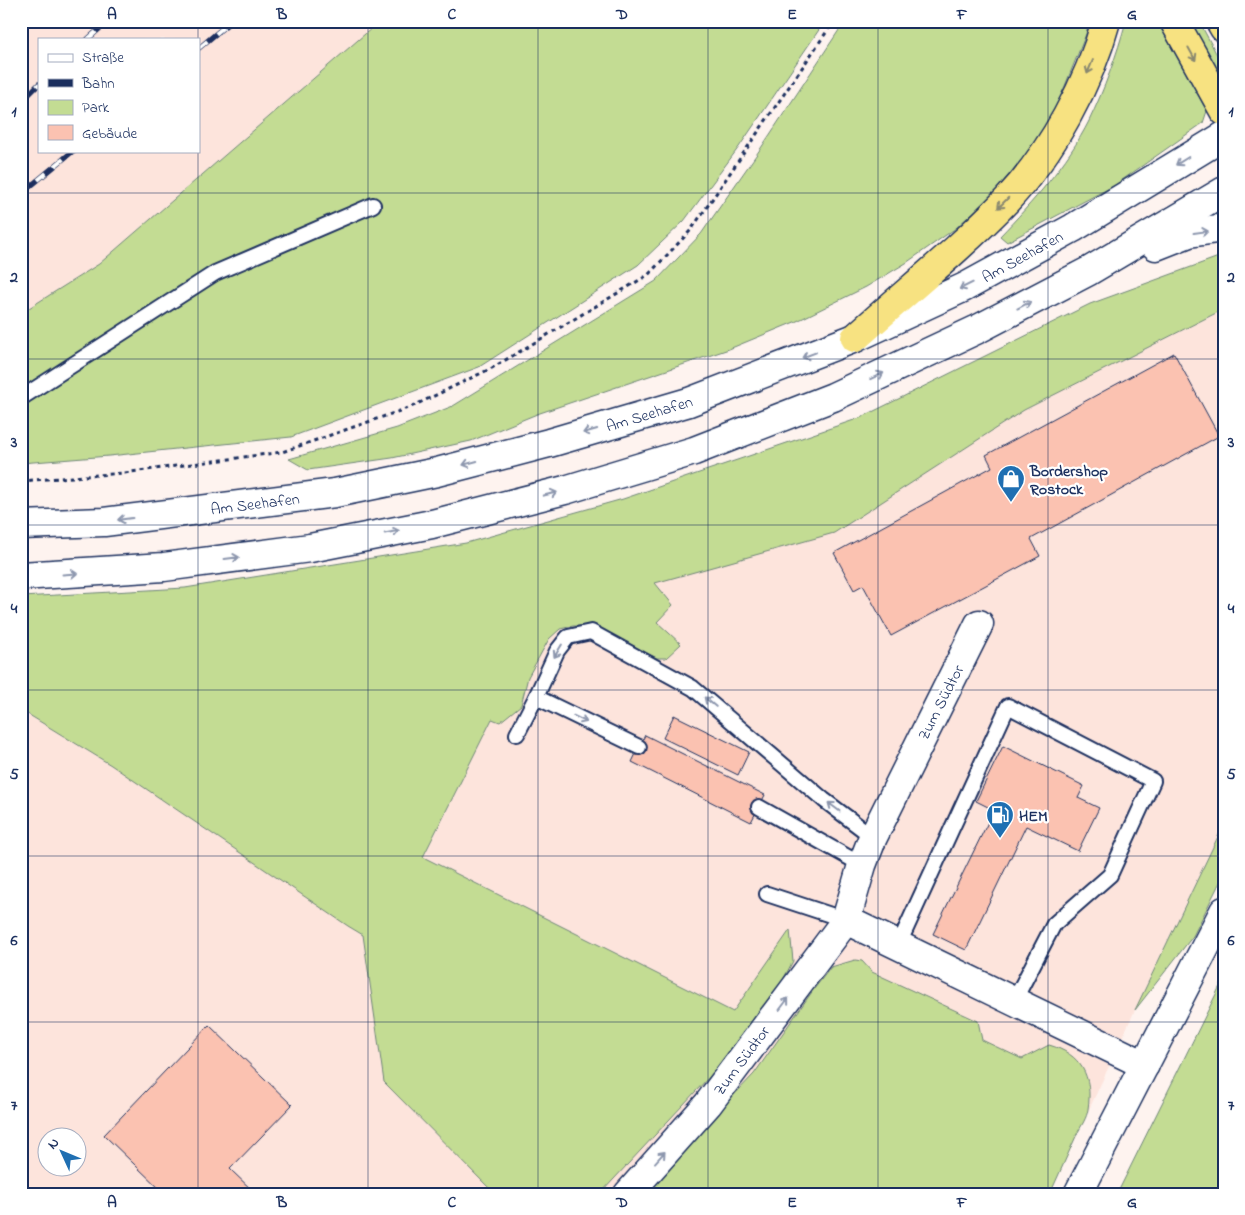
<svg xmlns="http://www.w3.org/2000/svg" width="1245" height="1215" font-family="'Indie Flower',sans-serif">
  <rect width="100%" height="100%" fill="#fef3ef"/>
  <filter id="ink" filterUnits="userSpaceOnUse"><feTurbulence type="fractalNoise" baseFrequency=".02" numOctaves="2"/><feDisplacementMap in="SourceGraphic" scale="10" xChannelSelector="R" yChannelSelector="G"/><feConvolveMatrix kernelMatrix="1 2 1 2 8 2 1 2 1" color-interpolation-filters="sRGB"/></filter>
  <g filter="url(#ink)">
    <g fill="#fde4dc" fill-rule="evenodd">
      <path d="M 21,21 L 380,21 L 99,264 L 21,313 ZM 39,39 L 199,39 L 199,151 L 39,151 Z"/>
      <path d="M 1224,309 L 1224,824 L 1135,1010 L 1050,1194 L 21,1194 L 21,710 L 111,765 L 532,618 L 1024,410 ZM 48,1138 L 78,1138 L 78,1168 L 48,1168 Z"/>
    </g>
    <g fill="#c3dc93" stroke="#6f8678">
      <path d="M 380,21 L 825,21 L 739,147 L 684,221 L 638,265 L 479,367 L 291,437 L 109,456 L 21,463 L 21,313 L 99,264 Z"/>
      <path d="M 845,21 L 1089,21 L 1086,34 L 1054,113 L 1032,147 L 996,191 L 956,228 L 906,263 L 866,287 L 797,321 L 729,349 L 537,414 L 471,441 L 392,458 L 308,470 L 289,459 L 397,428 L 453,406 L 656,281 L 701,234 L 761,148 Z"/>
      <path d="M 1126,21 L 1157,21 L 1207,111 L 1203,123 L 1115,185 L 1007,242 L 1000,236 C 1032,203 1068,163 1089,121 C 1104,90 1117,55 1126,21 Z"/>
      <path d="M 1190,21 L 1199,21 L 1224,68 L 1224,85 Z"/>
      <path d="M 1224,255 L 1224,309 L 1024,410 L 834,533 L 655,583 L 673,605 L 657,622 L 681,644 L 666,658 L 657,658 L 587,626 L 573,626 L 560,629 L 549,639 L 528,677 L 521,705 L 500,722 L 492,719 L 423,857 L 733,1012 L 790,930 L 793,961 L 777,991 L 710,1076 L 600,1194 L 495,1194 L 384,1082 L 363,935 L 348,926 L 111,765 L 21,710 L 21,597 L 185,588 L 466,543 L 623,499 L 860,418 L 1090,304 Z"/>
      <path d="M 1224,824 L 1224,874 L 1193,936 L 1135,1010 Z"/>
      <path d="M 855,960 L 862,961 L 872,972 L 978,1021 L 982,1040 L 1022,1059 L 1049,1045 C 1081,1054 1093,1076 1088,1109 C 1087,1118 1081,1126 1077,1134 C 1068,1154 1059,1174 1050,1194 L 640,1194 L 754,1074 L 814,989 L 831,967 Z"/>
      <path d="M 1224,978 L 1224,1194 L 1117,1194 Z"/>
    </g>
    <g fill="#fbc2b1" stroke="#1b2f5e">
      <path d="M 1174,353 L 1219,436 L 1031,539 L 1040,556 L 891,636 L 863,585 L 854,590 L 834,553 L 992,467 L 986,455 Z"/>
      <path d="M 674,715 L 749,752 L 738,775 L 663,738 Z"/>
      <path d="M 645,735 L 765,795 L 751,822 L 632,762 Z"/>
      <path d="M 1003,746 L 1084,786 L 1078,798 L 1099,808 L 1078,851 L 1026,826 L 966,950 L 933,934 L 994,810 L 976,801 Z"/>
      <path d="M 209,1025 L 292,1105 L 230,1169 L 256,1194 L 165,1194 L 104,1135 Z"/>
    </g>
    <g fill="none" stroke-linecap="round" stroke-linejoin="round">
      <defs>
        <g id="lane">
          <path d="M 21,398 L 215,273 L 373,205"/>
          <path d="M 536,697 L 639,747"/>
          <path d="M 517,734 L 536,697 L 557,651 L 568,637 L 591,632 L 693,688 L 824,800 L 873,837"/>
          <path d="M 759,807 L 862,865"/>
          <path d="M 767,894 L 846,920"/>
          <path d="M 898,946 L 1008,706 L 1153,781 L 1110,875 L 1054,924 L 1014,1001"/>
        </g>
        <g id="street">
          <path d="M 846,920 L 862,865 L 873,837 L 979,624"/>
          <path d="M 628,1194 L 708,1104 L 846,920 L 1145,1065"/>
        </g>
        <g id="secondary">
          <path d="M 1156,246 L 1189,233 L 1224,228"/>
          <path d="M 21,525 L 104,522 L 335,493 L 437,472 L 549,443 L 689,402 L 855,338 L 965,287 L 1073,228 L 1224,136"/>
          <path d="M 21,576 L 164,567 L 310,548 L 432,524 L 565,490 L 694,451 L 833,397 L 978,329 L 1089,271 L 1224,191"/>
          <path d="M 1078,1194 L 1224,911"/>
        </g>
        <g id="highway">
          <path d="M 1174,21 L 1224,111"/>
          <path d="M 1220,21 L 1224,28"/>
          <path d="M 855,338 C 906,292 960,249 1007,200 C 1052,152 1089,84 1106,21"/>
        </g>
      </defs>
      <use href="#lane" stroke="#1b2f5e" stroke-width="18"/>
      <use href="#street" stroke="#1b2f5e" stroke-width="31"/>
      <use href="#secondary" stroke="#1b2f5e" stroke-width="31"/>
      <use href="#highway" stroke="#1b2f5e" stroke-width="31"/>
      <path stroke="#1b2f5e" stroke-width="3" stroke-dasharray="4 4" stroke-linecap="butt" d="M 21,481 L 124,473 L 282,452 L 411,407 L 492,368 L 648,275 L 691,230 L 834,21"/>
      <use href="#lane" stroke="#fff" stroke-width="14"/>
      <use href="#street" stroke="#fff" stroke-width="28"/>
      <use href="#secondary" stroke="#fff" stroke-width="28"/>
      <use href="#highway" stroke="#f7e281" stroke-width="28"/>
      <defs>
        <g id="rail">
          <path d="M 88,39 L 108,21"/>
          <path d="M 199,48 L 231,21"/>
          <path d="M 21,102 L 39,84"/>
          <path d="M 21,194 L 73,151"/>
        </g>
      </defs>
      <use href="#rail" stroke="#1b2f5e" stroke-width="5.5"/>
      <use href="#rail" stroke="#fff" stroke-width="4" stroke-dasharray="11" stroke-linecap="butt"/>
    </g>
    <defs><path id="oneway-shaft" d="M-6 0H5M1.5-3L5.5 0L1.5 3" fill="none" stroke-width="1.6" stroke-linecap="round" stroke-linejoin="round" transform="scale(1.25)"/></defs>
    <g stroke="#898870">
      <use href="#oneway-shaft" transform="translate(1192 54) rotate(61)"/>
      <use href="#oneway-shaft" transform="translate(1090 67) rotate(113)"/>
      <use href="#oneway-shaft" transform="translate(1003 203) rotate(135)"/>
    </g>
    <g stroke="#8d97ae">
      <use href="#oneway-shaft" transform="translate(1182 161) rotate(148)"/>
      <use href="#oneway-shaft" transform="translate(1201 232) rotate(-8)"/>
      <use href="#oneway-shaft" transform="translate(966 286) rotate(154)"/>
      <use href="#oneway-shaft" transform="translate(1024 305) rotate(-28)"/>
      <use href="#oneway-shaft" transform="translate(809 355) rotate(159)"/>
      <use href="#oneway-shaft" transform="translate(877 376) rotate(-25)"/>
      <use href="#oneway-shaft" transform="translate(590 431) rotate(164)"/>
      <use href="#oneway-shaft" transform="translate(470 463) rotate(165)"/>
      <use href="#oneway-shaft" transform="translate(550 494) rotate(-14)"/>
      <use href="#oneway-shaft" transform="translate(125 519) rotate(173)"/>
      <use href="#oneway-shaft" transform="translate(392 532) rotate(-11)"/>
      <use href="#oneway-shaft" transform="translate(232 558) rotate(-7)"/>
      <use href="#oneway-shaft" transform="translate(70 574) rotate(-4)"/>
      <use href="#oneway-shaft" transform="translate(558 651) rotate(121)"/>
      <use href="#oneway-shaft" transform="translate(710 702) rotate(-140)"/>
      <use href="#oneway-shaft" transform="translate(580 719) rotate(26)"/>
      <use href="#oneway-shaft" transform="translate(834 807) rotate(-143)"/>
      <use href="#oneway-shaft" transform="translate(784 1004) rotate(-53)"/>
      <use href="#oneway-shaft" transform="translate(660 1157) rotate(-48)"/>
    </g>
  </g>
  <path fill="none" stroke="#1b2f5e" stroke-width="1" stroke-opacity="0.55" d="M 198,21 L 198,39M 368,21 L 368,1194M 538,21 L 538,1194M 708,21 L 708,1194M 878,21 L 878,1194M 1048,21 L 1048,1194M 198,151 L 198,1194M 21,193 L 1224,193M 21,359 L 1224,359M 21,525 L 1224,525M 21,690 L 1224,690M 21,856 L 1224,856M 21,1022 L 1224,1022"/>
  <defs>
    <symbol id="shop-pin" viewBox="-11 -11 22 30"><path d="M0 17L-7.5 6A9.5 9.5 0 1 1 7.5 6Z" fill="#1f6fb2" stroke="#fff"/><path d="M-5-2.5h2.3a2.7 3.5 0 0 1 5.4 0H5L5.5 6h-11ZM-1.5-2.5h3a1.5 2.3 0 0 0-3 0Z" fill="#fff"/></symbol>
    <symbol id="fuel-pin" viewBox="-11 -11 22 30"><path d="M0 17L-7.5 6A9.5 9.5 0 1 1 7.5 6Z" fill="#1f6fb2" stroke="#fff"/><path d="M-5.5-6h7V0h2V4h1.3V-2.5L3-4.5l.8-.8L6-3V5H2.5V1h-1V6h-7ZM-4.2-4.7v3.2H.2V-4.7Z" fill="#fff"/></symbol>
  </defs>
  <g fill-rule="evenodd">
    <use href="#shop-pin" x="995" y="463" width="32" height="43"/>
    <use href="#fuel-pin" x="984" y="799" width="32" height="43"/>
  </g>
  <g text-anchor="middle" stroke-width="4.5" stroke-linejoin="round" paint-order="stroke">
    <g font-size="16" fill="#1b2f5e" stroke="#fff">
      <text transform="translate(1022 256) rotate(-29)" y="6">Am Seehafen</text>
      <text transform="translate(649 413) rotate(-17)" y="6">Am Seehafen</text>
      <text transform="translate(255 503) rotate(-7)" y="6">Am Seehafen</text>
      <text transform="translate(940 702) rotate(-63)" y="6">Zum Südtor</text>
      <text transform="translate(741 1060) rotate(-53)" y="6">Zum Südtor</text>
    </g>
    <g font-size="16" font-weight="bold" fill="#1b2f5e" stroke="#fff" text-anchor="start">
      <text x="1030" y="476">Bordershop<tspan x="1030" dy="18">Rostock</tspan></text>
      <text x="1019" y="821">HEM</text>
    </g>
  </g>
  <rect width="1245" height="1215" fill="none" stroke="#fff" stroke-width="55"/>
  <rect x="38" y="38" width="162" height="115" fill="#ffffff" stroke="#a4acbf"/>
  <rect x="48" y="54" width="25" height="8" fill="#ffffff" stroke="#a4acbf"/>
  <text x="82" y="62" font-size="15" fill="#1b2f5e">Straße</text>
  <rect x="48" y="79" width="25" height="8" fill="#1b2f5e" stroke="#a4acbf"/>
  <text x="82" y="88" font-size="15" fill="#1b2f5e">Bahn</text>
  <rect x="48" y="100" width="25" height="15" fill="#c3dc93" stroke="#a4acbf"/>
  <text x="82" y="112" font-size="15" fill="#1b2f5e">Park</text>
  <rect x="48" y="125" width="25" height="15" fill="#fbc2b1" stroke="#a4acbf"/>
  <text x="82" y="138" font-size="15" fill="#1b2f5e">Gebäude</text>
  <g transform="translate(62 1152) rotate(314)"><circle r="24" fill="#ffffff" stroke="#a4acbf"/>
  <path d="M0-4L9 19L0 12L-9 19Z" fill="#1f6fb2"/>
  <text y="-8" font-size="14" font-weight="bold" text-anchor="middle" fill="#1b2f5e">N</text>
  </g>
  <rect x="28" y="28" width="1190" height="1160" fill="none" stroke="#1b2f5e" stroke-width="2"/>
  <g font-size="16" text-anchor="middle" font-weight="bold" fill="#1b2f5e">
    <text x="112" y="19">A</text>
    <text x="282" y="19">B</text>
    <text x="452" y="19">C</text>
    <text x="622" y="19">D</text>
    <text x="792" y="19">E</text>
    <text x="962" y="19">F</text>
    <text x="1132" y="19">G</text>
    <text x="14" y="116">1</text>
    <text x="1231" y="116">1</text>
    <text x="14" y="282">2</text>
    <text x="1231" y="282">2</text>
    <text x="14" y="447">3</text>
    <text x="1231" y="447">3</text>
    <text x="14" y="613">4</text>
    <text x="1231" y="613">4</text>
    <text x="14" y="779">5</text>
    <text x="1231" y="779">5</text>
    <text x="14" y="945">6</text>
    <text x="1231" y="945">6</text>
    <text x="14" y="1110">7</text>
    <text x="1231" y="1110">7</text>
    <text x="112" y="1207">A</text>
    <text x="282" y="1207">B</text>
    <text x="452" y="1207">C</text>
    <text x="622" y="1207">D</text>
    <text x="792" y="1207">E</text>
    <text x="962" y="1207">F</text>
    <text x="1132" y="1207">G</text>
  </g>
</svg>
